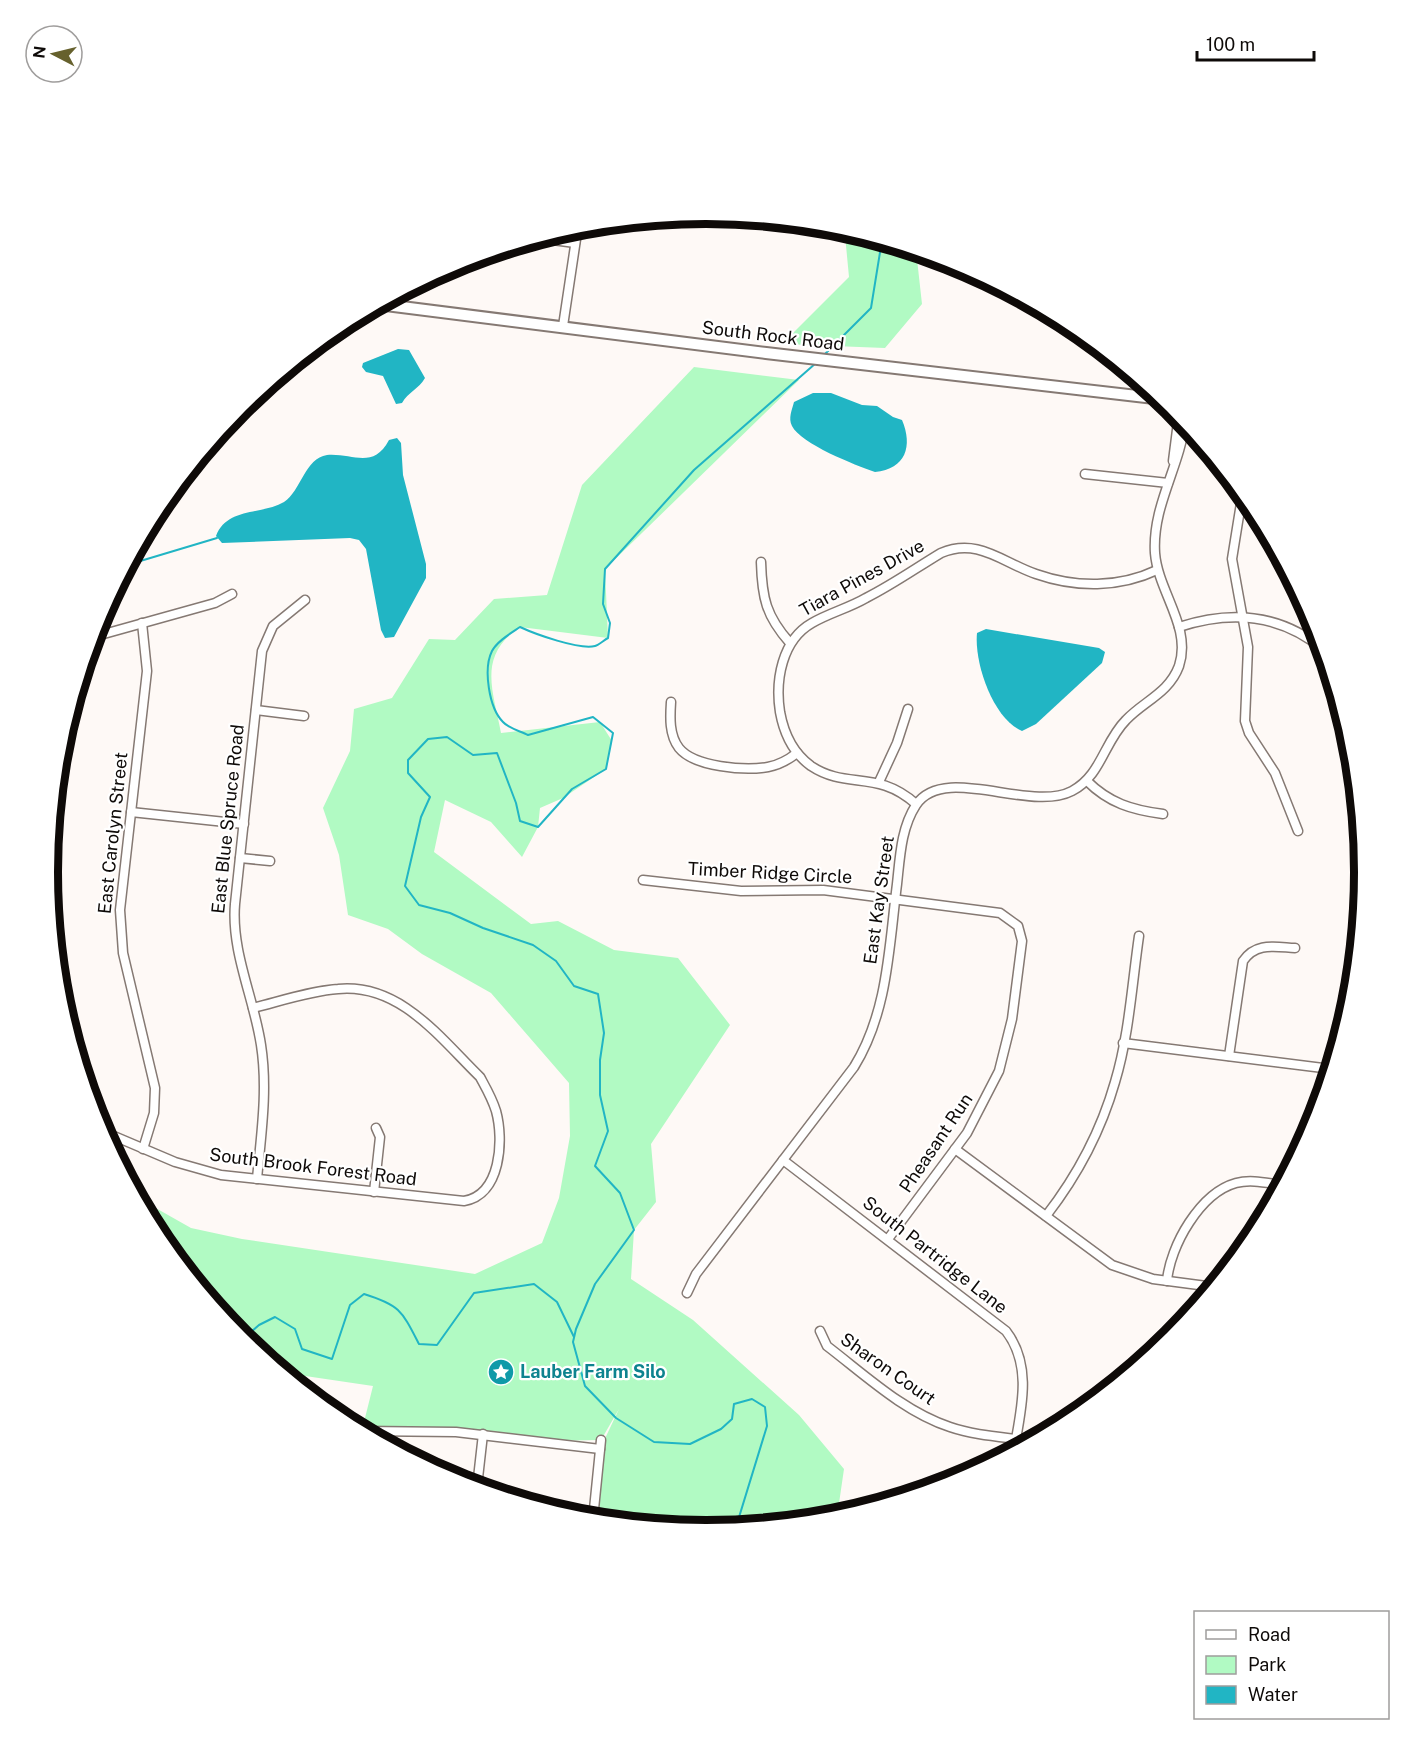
<svg xmlns="http://www.w3.org/2000/svg" width="1413" height="1743" font-family="'Public Sans',sans-serif">
  <rect width="100%" height="100%" fill="#fef9f6"/>
  <g fill="#b1fac3">
    <path d="M 837,226 L 916,250 L 922,304 L 885,348 L 782,344 L 849,277 L 845,235 Z"/>
    <path d="M 694,367 L 799,380 L 605,569 L 608,638 L 520,627 C 477,656 493,690 501,733 L 600,722 L 612,741 L 606,769 L 563,798 L 540,808 L 538,827 L 522,857 L 491,822 L 445,800 L 434,852 L 531,924 L 558,921 L 614,950 L 678,958 L 730,1025 L 651,1144 L 656,1202 L 634,1230 L 631,1279 L 693,1320 L 799,1415 L 844,1469 L 837,1517 L 706,1530 L 593,1519 L 600,1449 L 619,1409 L 601,1440 L 539,1441 L 362,1430 L 373,1386 L 285,1373 L 241,1337 L 159,1237 L 138,1198 L 191,1228 L 242,1239 L 475,1274 L 542,1243 L 559,1198 L 570,1136 L 569,1083 L 491,993 L 422,954 L 388,929 L 348,915 L 339,855 L 323,808 L 350,751 L 354,709 L 392,698 L 429,639 L 455,640 L 494,599 L 547,595 L 582,485 Z"/>
  </g>
  <g fill="#21b5c4">
    <path d="M 398,349 L 409,350 L 425,378 C 419,389 408,392 402,403 L 396,404 L 383,376 L 366,372 L 362,367 L 363,363 Z"/>
    <path d="M 813,393 L 831,393 L 862,405 L 877,406 L 893,417 L 902,420 C 913,446 906,469 875,472 C 855,465 801,444 792,426 C 788,418 792,410 794,402 Z"/>
    <path d="M 397,438 L 401,443 L 403,475 L 426,564 L 426,578 L 394,637 L 385,638 L 381,630 L 366,549 L 359,540 L 350,538 L 222,543 L 216,536 C 227,507 262,515 284,502 C 301,491 305,458 327,455 C 353,453 373,470 389,440 Z"/>
    <path d="M 986,629 L 1099,648 L 1105,652 L 1102,663 L 1036,724 L 1022,731 C 993,719 974,663 977,633 Z"/>
  </g>
  <g fill="none" stroke-linecap="round" stroke-linejoin="round">
    <g stroke="#21b5c4" stroke-width="2">
      <path d="M 824,355 L 871,308 L 882,240"/>
      <path d="M 127,565 L 217,538"/>
      <path d="M 243,1339 L 259,1325 L 275,1317 L 295,1329 L 302,1349 L 332,1359 L 350,1305 L 364,1294 C 400,1305 402,1311 419,1344 L 437,1345 L 474,1293 L 534,1284 L 557,1302 L 574,1337"/>
      <path d="M 648,1524 L 662,1519 L 673,1527"/>
      <path d="M 736,1527 L 767,1426 L 765,1407 L 752,1399 L 734,1404 L 732,1419 L 721,1429 L 690,1444 L 654,1442 L 616,1418 L 585,1386 L 573,1342 L 576,1329 L 595,1284 L 634,1230 L 620,1193 L 595,1166 L 608,1131 L 600,1095 L 600,1060 L 604,1033 L 598,994 L 574,986 L 556,961 L 533,945 L 483,928 L 450,913 L 419,905 L 405,886 L 421,817 L 430,797 L 408,773 L 408,760 L 428,739 L 447,737 L 473,755 L 497,753 L 516,803 L 520,821 L 538,827 L 572,789 L 606,769 L 613,733 L 593,717 L 528,735 C 520,731 508,728 503,722 C 489,708 483,669 492,651 C 497,641 511,633 520,627 C 535,634 579,650 595,646 C 599,645 604,640 608,638 L 610,623 L 603,604 L 605,569 L 694,470 L 816,363"/>
    </g>
    <defs>
      <g id="street">
        <path d="M 538,238 L 575,243"/>
        <path d="M 563,326 L 578,226"/>
        <path d="M 1173,461 L 1179,414"/>
        <path d="M 1085,474 L 1168,483"/>
        <path d="M 1242,497 L 1232,559 L 1248,647 L 1245,721 L 1249,733 L 1275,773 L 1298,831"/>
        <path d="M 761,562 C 762,598 766,616 790,643"/>
        <path d="M 142,623 L 147,671 L 120,910 L 123,953 L 155,1088 L 154,1113 L 143,1149"/>
        <path d="M 1179,627 C 1231,610 1281,614 1324,650"/>
        <path d="M 93,637 L 215,603 L 232,594"/>
        <path d="M 671,702 C 670,717 669,735 679,748 C 694,767 745,771 768,767 C 779,765 788,760 797,753"/>
        <path d="M 256,710 L 304,716"/>
        <path d="M 1087,781 C 1109,803 1132,810 1163,814"/>
        <path d="M 879,782 L 897,743 L 908,709"/>
        <path d="M 916,804 C 877,769 847,790 811,766 C 793,753 784,734 780,712 C 775,680 782,640 812,623 C 829,613 849,608 866,598 C 892,585 916,568 941,553 C 978,537 1003,563 1036,574 C 1076,588 1119,588 1157,570"/>
        <path d="M 131,812 L 244,824"/>
        <path d="M 240,858 L 270,861"/>
        <path d="M 643,880 L 741,891 L 823,890 L 1000,913 L 1018,926 L 1022,941 L 1012,1019 L 999,1071 L 967,1133 L 888,1239"/>
        <path d="M 1123,1043 L 1331,1069"/>
        <path d="M 1229,1056 L 1243,961 C 1256,942 1275,947 1295,948"/>
        <path d="M 102,1131 L 175,1162 L 221,1175 L 464,1201 C 501,1195 504,1140 496,1111 C 492,1098 486,1088 480,1077 C 440,1038 400,983 338,989 C 310,991 281,1001 253,1008"/>
        <path d="M 955,1149 L 1112,1265 L 1153,1279 L 1214,1287"/>
        <path d="M 783,1160 L 1006,1331 C 1033,1366 1021,1410 1014,1450"/>
        <path d="M 257,1179 C 261,1135 268,1090 261,1045 C 254,998 231,952 235,904 L 262,651 L 273,626 L 305,600"/>
        <path d="M 374,1192 L 380,1137 L 376,1128"/>
        <path d="M 1046,1216 C 1077,1176 1101,1131 1115,1082 C 1129,1036 1132,984 1139,936"/>
        <path d="M 1167,1281 C 1170,1246 1200,1193 1236,1183 C 1251,1179 1267,1183 1282,1185"/>
        <path d="M 687,1293 L 696,1274 L 854,1067 C 888,1012 889,947 897,884 C 900,857 901,828 916,805 C 944,763 1030,813 1072,791 C 1101,776 1104,742 1126,720 C 1144,701 1169,693 1179,666 C 1192,627 1158,592 1155,553 C 1152,506 1180,467 1185,422"/>
        <path d="M 820,1331 L 827,1346 C 865,1375 904,1412 950,1427 C 976,1436 1005,1437 1032,1441"/>
        <path d="M 363,1431 L 456,1432 L 600,1449"/>
        <path d="M 477,1487 L 483,1434"/>
        <path d="M 593,1519 L 601,1440"/>
      </g>
      <path id="secondary" d="M 378,304 L 766,353 L 1163,399"/>
    </defs>
    <use href="#street" stroke="#857973" stroke-width="11"/>
    <use href="#secondary" stroke="#857973" stroke-width="14"/>
    <use href="#street" stroke="#fff" stroke-width="8"/>
    <use href="#secondary" stroke="#fff" stroke-width="10"/>
  </g>
  <defs>
    <symbol id="sight-disc" viewBox="-11 -11 22 22"><circle r="9.5" fill="#0f9aa8" stroke="#fff"/><path d="M0-6L1.8-2.2L6-1.7L2.9 1.2L3.7 5.4L0 3.3L-3.7 5.4L-2.9 1.2L-6-1.7L-1.8-2.2Z" fill="#fff"/></symbol>
  </defs>
  <g fill-rule="evenodd">
    <use href="#sight-disc" x="486" y="1357" width="30" height="30"/>
  </g>
  <g text-anchor="middle" stroke-width="4.5" stroke-linejoin="round" paint-order="stroke">
    <g font-size="18" fill="#0e0a08" stroke="#fff">
      <text transform="translate(773 336) rotate(7)" y="6">South Rock Road</text>
      <text transform="translate(862 578) rotate(-29)" y="6">Tiara Pines Drive</text>
      <text transform="translate(228 819) rotate(-84)" y="6">East Blue Spruce Road</text>
      <text transform="translate(113 833) rotate(-84)" y="6">East Carolyn Street</text>
      <text transform="translate(770 873) rotate(3)" y="6">Timber Ridge Circle</text>
      <text transform="translate(879 900) rotate(-82)" y="6">East Kay Street</text>
      <text transform="translate(936 1143) rotate(-56)" y="6">Pheasant Run</text>
      <text transform="translate(313 1167) rotate(7)" y="6">South Brook Forest Road</text>
      <text transform="translate(935 1255) rotate(38)" y="6">South Partridge Lane</text>
      <text transform="translate(888 1369) rotate(35)" y="6">Sharon Court</text>
    </g>
    <g font-size="18" font-weight="bold" fill="#0d838f" stroke="#fff" text-anchor="start">
      <text x="520" y="1378">Lauber Farm Silo</text>
    </g>
  </g>
  <path d="M0 0H1413V1743H0ZM58 872a648 648 0 1 1 1296 0a648 648 0 1 1-1296 0Z" fill="#fff" fill-rule="evenodd"/>
  <path fill="none" stroke="#0e0a08" stroke-width="8" d="M58 872a648 648 0 1 1 1296 0a648 648 0 1 1-1296 0Z"/>
  <rect x="1194" y="1611" width="195" height="108" fill="#ffffff" stroke="#9f9d9c" stroke-width="1.5"/>
  <rect x="1206" y="1630" width="30" height="9" fill="#ffffff" stroke="#9f9d9c" stroke-width="1.5"/>
  <text x="1248" y="1641" font-size="18" fill="#0e0a08">Road</text>
  <rect x="1206" y="1656" width="30" height="18" fill="#b1fac3" stroke="#9f9d9c" stroke-width="1.5"/>
  <text x="1248" y="1671" font-size="18" fill="#0e0a08">Park</text>
  <rect x="1206" y="1686" width="30" height="18" fill="#21b5c4" stroke="#9f9d9c" stroke-width="1.5"/>
  <text x="1248" y="1701" font-size="18" fill="#0e0a08">Water</text>
  <g transform="translate(54 54) rotate(277)"><circle r="28" fill="#ffffff" stroke="#9f9d9c" stroke-width="1.5"/>
  <path d="M0-4.5L10 22L0 15L-10 22Z" fill="#66612d"/>
  <text y="-9" font-size="16" font-weight="bold" text-anchor="middle" fill="#0e0a08">N</text>
  </g>
  <path d="M1197 51v9h117v-9" fill="none" stroke="#0e0a08" stroke-width="3"/>
  <text x="1206" y="51" font-size="18" fill="#0e0a08" stroke="#ffffff" stroke-width="4.5" paint-order="stroke">100 m</text>
</svg>
